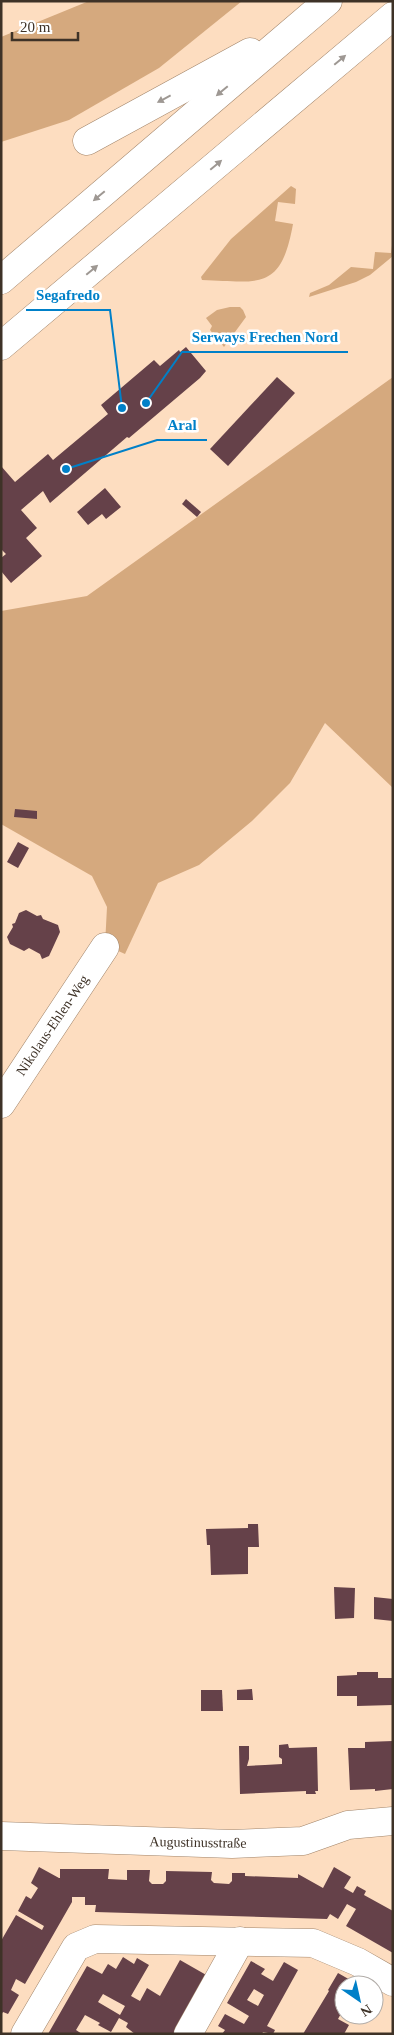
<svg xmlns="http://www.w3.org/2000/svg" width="394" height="2035" font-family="Georgia,serif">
  <rect width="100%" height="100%" fill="#fdddc0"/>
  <g fill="#d5a97e">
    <path d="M 89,1 L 242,1 L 159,68 L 69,120 L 1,142 L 1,37 Z"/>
    <path d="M 291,186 L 296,189 L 295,204 L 278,202 L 275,221 L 293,224 C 281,291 260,282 202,280 L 201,277 L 231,239 Z"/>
    <path d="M 393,238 L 393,256 L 370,275 L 356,282 L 309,297 L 310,293 L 329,285 L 351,267 L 373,269 L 375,252 L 391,253 Z"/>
    <path d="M 230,307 L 240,307 L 243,310 L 246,317 L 224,347 L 210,330 L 212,326 L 206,318 L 217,310 Z"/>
    <path d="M 393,377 L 393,788 L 325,723 L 290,783 L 252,821 L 199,865 L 158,883 L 125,954 L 105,945 L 107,907 L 92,876 L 1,824 L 1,611 L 87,596 Z"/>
  </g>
  <g fill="#654149" fill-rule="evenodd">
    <path d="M 186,347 L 206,371 L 200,378 L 129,438 L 127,437 L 50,503 L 43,491 L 21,510 L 37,528 L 26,538 L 42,556 L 11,583 L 1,571 L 1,558 L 6,554 L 1,549 L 1,466 L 15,482 L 48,454 L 53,460 L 108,414 L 101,405 L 154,360 L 160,366 L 179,350 L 180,352 Z"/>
    <path d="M 277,377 L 295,393 L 228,466 L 210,449 Z"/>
    <path d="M 105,488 L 121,507 L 106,519 L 102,514 L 88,525 L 77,512 Z"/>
    <path d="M 186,499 L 201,512 L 197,517 L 182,504 Z"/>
    <path d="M 15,809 L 37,811 L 37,819 L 14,817 Z"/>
    <path d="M 18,842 L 29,848 L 18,868 L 7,862 Z"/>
    <path d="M 26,910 L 37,916 L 41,915 L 43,919 L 58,925 L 60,932 L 49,956 L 42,959 L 40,954 L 29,948 L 24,951 L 10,944 L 7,937 L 13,927 L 12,924 L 15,923 L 19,913 Z"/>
    <path d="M 248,1524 L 258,1524 L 259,1547 L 248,1547 L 248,1574 L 211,1575 L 210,1545 L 207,1545 L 206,1529 L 248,1528 Z"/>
    <path d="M 334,1587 L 355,1588 L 354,1618 L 335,1619 Z"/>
    <path d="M 374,1597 L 393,1599 L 393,1621 L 374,1619 Z"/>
    <path d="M 357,1672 L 378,1672 L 378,1678 L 393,1678 L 393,1705 L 357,1706 L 357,1696 L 337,1696 L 337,1676 L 357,1675 Z"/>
    <path d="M 252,1689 L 253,1700 L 237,1700 L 237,1690 Z"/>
    <path d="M 201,1690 L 222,1690 L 223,1711 L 201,1711 Z"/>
    <path d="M 393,1741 L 393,1789 L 375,1791 L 375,1789 L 350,1790 L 348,1748 L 365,1748 L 365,1742 Z"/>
    <path d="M 288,1744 L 289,1748 L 317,1747 L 318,1791 L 315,1791 L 316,1794 L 306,1794 L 306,1791 L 240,1794 L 239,1746 L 249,1746 L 249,1759 L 247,1766 L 265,1765 L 282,1764 L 282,1759 L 279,1757 L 279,1745 Z"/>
    <path d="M 39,1867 L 59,1878 L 60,1878 L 60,1869 L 109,1869 L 108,1879 L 127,1880 L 127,1870 L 150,1870 L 149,1881 L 152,1884 L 163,1884 L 166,1881 L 166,1871 L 212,1872 L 211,1880 L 214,1883 L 229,1884 L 232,1881 L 232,1873 L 245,1873 L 245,1876 L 298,1878 L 298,1874 L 323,1888 L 334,1867 L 351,1877 L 344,1888 L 353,1893 L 357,1886 L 366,1891 L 364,1895 L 393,1911 L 393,1953 L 346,1926 L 356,1909 L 347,1904 L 338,1919 L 330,1914 L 327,1919 L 95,1912 L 96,1905 L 85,1905 L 85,1897 L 72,1897 L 72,1902 L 25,1984 L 16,1979 L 11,1990 L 19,1995 L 8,2014 L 3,2012 L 1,2015 L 1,1941 L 5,1934 L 16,1915 L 42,1930 L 44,1926 L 18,1911 L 26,1896 L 31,1899 L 38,1888 L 31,1883 Z"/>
    <path d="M 123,1957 L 134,1964 L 137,1958 L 149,1965 L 131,1996 L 140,2001 L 147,1988 L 160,1996 L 180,1960 L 208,1976 L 175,2034 L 135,2034 L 126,2027 L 128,2023 L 119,2018 L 111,2032 L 98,2025 L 100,2023 L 85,2015 L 76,2030 L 82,2034 L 48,2034 L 87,1966 L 102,1974 L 108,1964 L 116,1969 ZM 103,1994 L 125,2006 L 120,2015 L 98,2002 Z"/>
    <path d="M 251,1961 L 265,1969 L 261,1974 L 273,1981 L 284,1962 L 298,1970 L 267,2026 L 275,2030 L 273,2034 L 263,2032 L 262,2034 L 222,2034 L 225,2030 L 218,2026 L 225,2014 L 244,2024 L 249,2016 L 227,2003 ZM 254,1989 L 264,1995 L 258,2006 L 247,2000 Z"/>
    <path d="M 338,1973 L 359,1985 L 344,1985 L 344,2008 L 338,2019 L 349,2025 L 344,2034 L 303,2034 L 329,1991 L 328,1990 Z"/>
  </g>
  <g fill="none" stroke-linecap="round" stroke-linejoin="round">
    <defs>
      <g id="minor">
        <path d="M 1,1104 L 105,947"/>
        <path d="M 1,1836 L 232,1844 L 303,1841 L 348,1825 L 393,1821"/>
        <path d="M 25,2034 L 76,1947 L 95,1939 L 313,1943 L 358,1962 L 393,1982"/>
        <path d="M 188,2034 L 240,1941"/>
      </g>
      <g id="highway">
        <path d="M 87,141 L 250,52"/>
        <path d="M 1,280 L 328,1"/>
        <path d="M 1,346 L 393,16"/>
      </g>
    </defs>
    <use href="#minor" stroke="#a18469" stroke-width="29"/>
    <use href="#highway" stroke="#a18469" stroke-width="29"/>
    <use href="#minor" stroke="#fff" stroke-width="28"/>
    <use href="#highway" stroke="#fff" stroke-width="28"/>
  </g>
  <defs><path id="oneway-solid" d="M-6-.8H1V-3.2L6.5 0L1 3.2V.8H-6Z" transform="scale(1.25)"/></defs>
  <g fill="#9e9893">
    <use href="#oneway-solid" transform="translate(340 60) rotate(-40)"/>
    <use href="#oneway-solid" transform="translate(222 91) rotate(140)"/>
    <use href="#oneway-solid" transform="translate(164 99) rotate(152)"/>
    <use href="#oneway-solid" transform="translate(216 165) rotate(-40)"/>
    <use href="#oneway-solid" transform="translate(99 196) rotate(140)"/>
    <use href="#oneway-solid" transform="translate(92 270) rotate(-40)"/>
  </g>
  <g text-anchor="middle" stroke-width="5" stroke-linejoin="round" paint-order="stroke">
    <g font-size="14" fill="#3e3227" stroke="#fff">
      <text transform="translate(52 1025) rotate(-56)" y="5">Nikolaus-Ehlen-Weg</text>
      <text transform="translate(198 1842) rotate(1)" y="5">Augustinusstraße</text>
    </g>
  </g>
  <path fill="none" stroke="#0080c8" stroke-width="2" d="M122 408L110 310H26M146 403L182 352H348M66 469L157 440H207"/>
  <g fill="#0080c8" stroke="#fff" stroke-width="2">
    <circle cx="122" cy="408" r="5"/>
    <circle cx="146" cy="403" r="5"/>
    <circle cx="66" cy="469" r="5"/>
  </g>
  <g font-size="15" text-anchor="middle" font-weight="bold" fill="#0080c8" stroke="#fff" stroke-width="5" stroke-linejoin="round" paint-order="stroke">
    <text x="68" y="300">Segafredo</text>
    <text x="265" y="342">Serways Frechen Nord</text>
    <text x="182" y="430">Aral</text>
  </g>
  <rect width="394" height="2035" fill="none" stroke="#3e3227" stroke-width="5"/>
  <g transform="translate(359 2000) rotate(146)"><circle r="24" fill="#ffffff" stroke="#b2ada9"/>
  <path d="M0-4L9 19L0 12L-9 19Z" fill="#0080c8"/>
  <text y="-8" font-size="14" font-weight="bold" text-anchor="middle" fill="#3e3227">N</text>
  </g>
  <path d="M12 32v8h66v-8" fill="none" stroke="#3e3227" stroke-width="2.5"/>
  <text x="20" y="32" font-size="15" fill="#3e3227" stroke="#ffffff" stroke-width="4" paint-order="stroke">20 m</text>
</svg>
